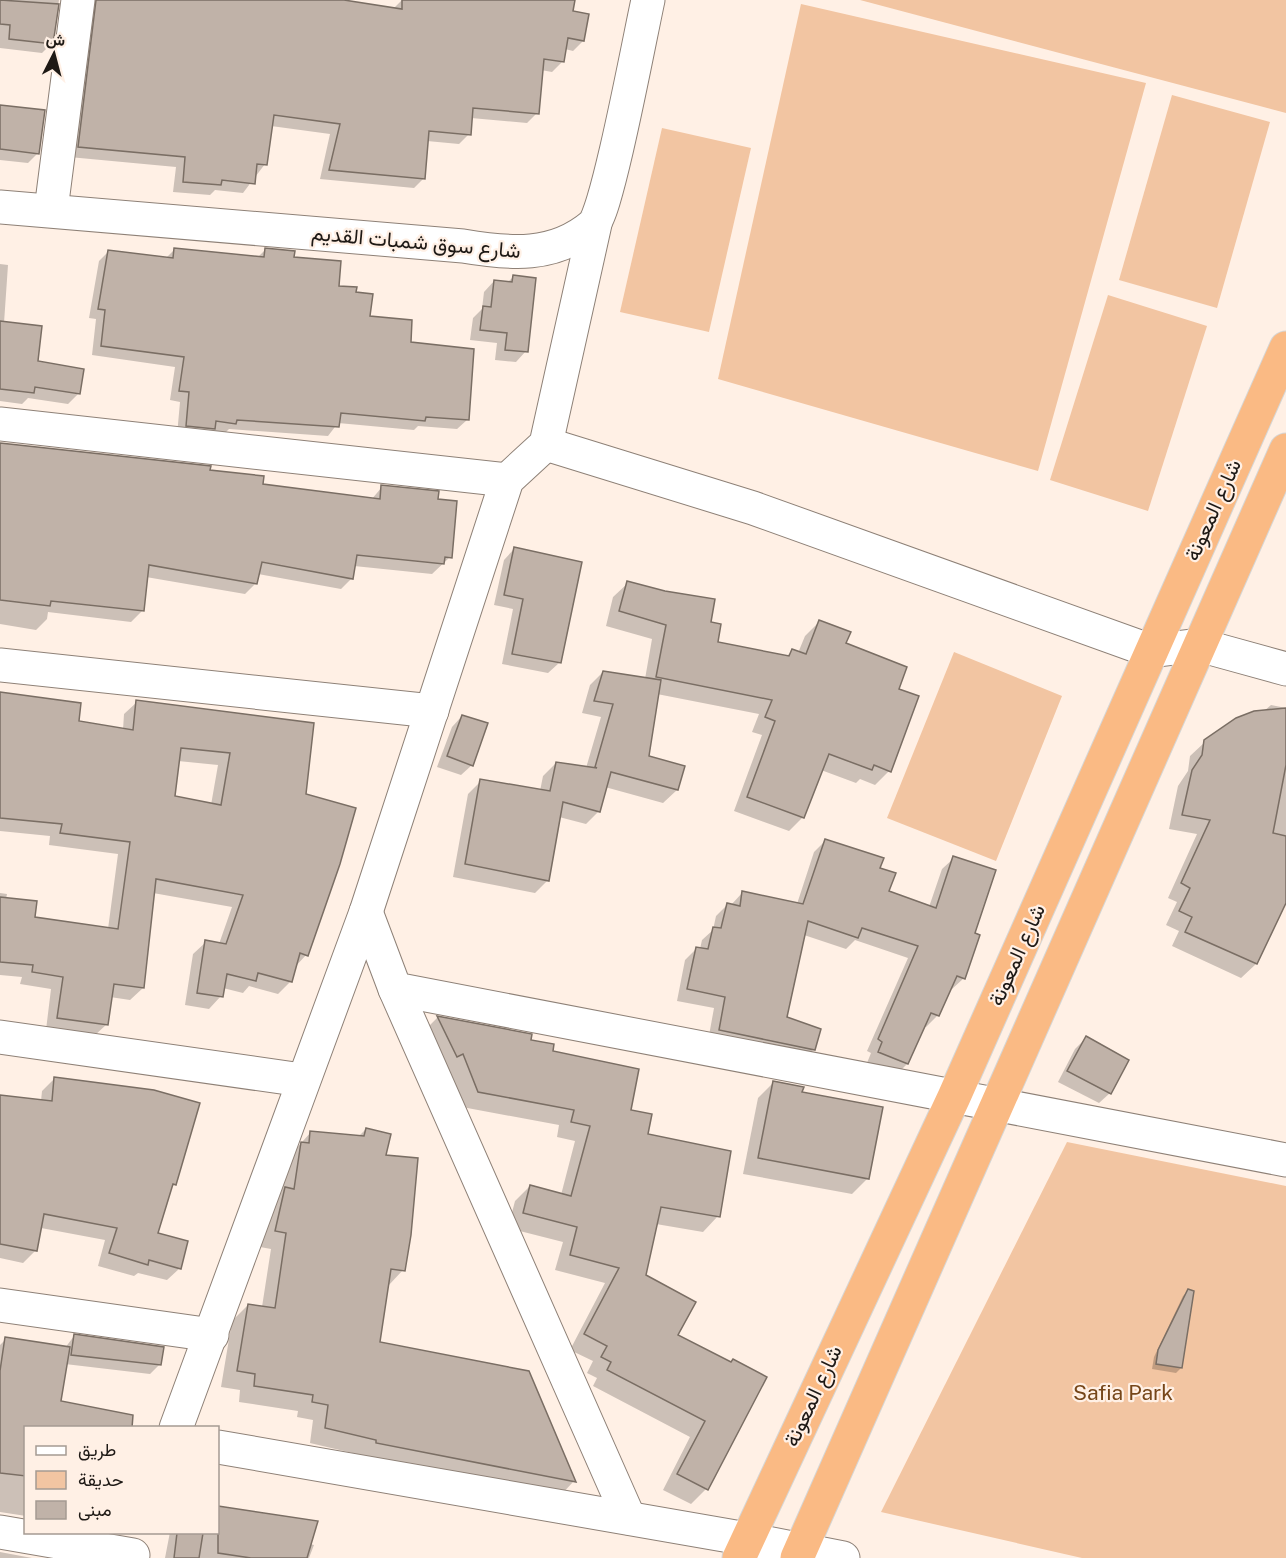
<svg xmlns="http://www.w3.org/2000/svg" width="1286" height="1558" font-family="'Public Sans',Vazirmatn,sans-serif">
  <rect width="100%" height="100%" fill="#fff0e5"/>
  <g fill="#f2c5a2">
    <path d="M 860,0 L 1286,0 L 1286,113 Z"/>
    <path d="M 801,4 L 1146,83 L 1038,471 L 718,379 Z"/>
    <path d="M 1172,95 L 1270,122 L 1217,308 L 1119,280 Z"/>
    <path d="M 662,128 L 751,148 L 709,332 L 620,312 Z"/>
    <path d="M 1108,295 L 1207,326 L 1148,511 L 1050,480 Z"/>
    <path d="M 954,652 L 1062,696 L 996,861 L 887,818 Z"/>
    <path d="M 1067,1142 L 1286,1186 L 1286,1558 L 1082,1558 L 881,1512 Z"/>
  </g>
  <g fill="#0003" fill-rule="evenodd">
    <path d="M 0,0 L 59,0 L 52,43 L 42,53 L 0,48 Z"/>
    <path d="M 83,0 L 337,0 L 393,9 L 402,0 L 574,0 L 571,12 L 583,41 L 573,51 L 565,49 L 562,62 L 552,72 L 541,70 L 537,113 L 527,123 L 471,118 L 469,134 L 459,144 L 427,141 L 424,178 L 414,188 L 320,179 L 330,134 L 271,126 L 265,164 L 243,193 L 215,190 L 210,195 L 173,192 L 176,167 L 69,157 Z"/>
    <path d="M 0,106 L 38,153 L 28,163 L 0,160 Z"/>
    <path d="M 175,249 L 257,258 L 265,250 L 293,258 L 337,288 L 355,294 L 369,318 L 409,344 L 467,420 L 457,429 L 418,426 L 414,430 L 338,423 L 328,436 L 229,429 L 225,433 L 177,435 L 180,402 L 170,400 L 175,367 L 92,355 L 96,319 L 89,318 L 99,261 L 109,251 L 165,259 Z"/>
    <path d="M 0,264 L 8,265 L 4,323 L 37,362 L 79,393 L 68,404 L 28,398 L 22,404 L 0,401 Z"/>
    <path d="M 513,277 L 526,351 L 516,362 L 495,360 L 497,343 L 470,340 L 473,318 L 482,309 L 484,292 L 494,281 L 507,283 Z"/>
    <path d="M 0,444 L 208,471 L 262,486 L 371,500 L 382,487 L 436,500 L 450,557 L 432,574 L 354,566 L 352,578 L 341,589 L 258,574 L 256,583 L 245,594 L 146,577 L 142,611 L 131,622 L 48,612 L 47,619 L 36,630 L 0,624 Z"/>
    <path d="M 514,549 L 580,563 L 559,663 L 548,673 L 502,664 L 513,609 L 494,605 L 504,560 Z"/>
    <path d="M 628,583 L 709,623 L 716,643 L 786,657 L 792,651 L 798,653 L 805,636 L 819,622 L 897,689 L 889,771 L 875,785 L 860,779 L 856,783 L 821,770 L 803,817 L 789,831 L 734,811 L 762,735 L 752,732 L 759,714 L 657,694 L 647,757 L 677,790 L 663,803 L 605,787 L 599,811 L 586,824 L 559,817 L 548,880 L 535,893 L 453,877 L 468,794 L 481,781 L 540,791 L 543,776 L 556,763 L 586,768 L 601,717 L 582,713 L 590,685 L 603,672 L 645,679 L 652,639 L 606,626 L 613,597 Z"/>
    <path d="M 0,693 L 78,723 L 123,730 L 124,714 L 137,702 L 313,724 L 304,795 L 306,955 L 295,967 L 291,981 L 278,994 L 249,986 L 243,993 L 223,988 L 221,996 L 209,1009 L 185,1005 L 193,954 L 206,942 L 219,944 L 232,907 L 153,893 L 143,988 L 130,1000 L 110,997 L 107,1024 L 94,1036 L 46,1030 L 51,989 L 20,984 L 22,977 L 0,975 L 0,893 L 7,894 L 6,899 L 34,918 L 108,929 L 118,854 L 49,845 L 50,836 L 0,831 ZM 178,761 L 218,765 L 211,805 L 173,798 Z"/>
    <path d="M 1271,705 L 1286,708 L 1286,899 L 1256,964 L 1241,978 L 1172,946 L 1179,931 L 1166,925 L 1177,902 L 1168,898 L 1197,834 L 1169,829 L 1178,786 L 1188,771 L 1190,756 L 1205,742 L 1264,711 Z"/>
    <path d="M 462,716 L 472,765 L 461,775 L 437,767 L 452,727 Z"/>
    <path d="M 826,840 L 878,869 L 887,892 L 929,907 L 942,869 L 954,858 L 973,934 L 964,978 L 952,989 L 949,988 L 938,1015 L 926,1027 L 923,1026 L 907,1064 L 896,1075 L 867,1063 L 871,1053 L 867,1051 L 908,958 L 855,940 L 846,949 L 804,935 L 786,1018 L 813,1050 L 802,1061 L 708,1041 L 714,1008 L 677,1001 L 685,960 L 697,948 L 700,949 L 702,940 L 713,930 L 716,916 L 727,905 L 731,905 L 743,892 L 797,904 L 814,852 Z"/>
    <path d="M 437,1018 L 530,1036 L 529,1041 L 551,1052 L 629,1111 L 646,1135 L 718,1216 L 703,1232 L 656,1224 L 645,1276 L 676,1336 L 730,1364 L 765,1377 L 706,1489 L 691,1504 L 663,1490 L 690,1437 L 593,1386 L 597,1378 L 587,1373 L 593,1361 L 570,1350 L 605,1283 L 555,1270 L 563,1242 L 508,1228 L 515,1201 L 530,1186 L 561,1195 L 575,1141 L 557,1137 L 559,1125 L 462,1107 L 422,1033 Z"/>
    <path d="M 1086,1038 L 1110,1093 L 1099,1103 L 1058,1082 L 1075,1049 Z"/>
    <path d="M 54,1079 L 175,1184 L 170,1189 L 156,1234 L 180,1268 L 167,1280 L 138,1273 L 134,1276 L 98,1266 L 105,1240 L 41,1228 L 36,1250 L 23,1263 L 0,1258 L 0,1096 L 41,1101 L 42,1091 Z"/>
    <path d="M 774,1082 L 800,1093 L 868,1178 L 852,1194 L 743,1174 L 758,1098 Z"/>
    <path d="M 366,1129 L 384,1156 L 403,1270 L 388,1286 L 378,1343 L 574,1481 L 559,1497 L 361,1458 L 361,1455 L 310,1443 L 313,1420 L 297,1417 L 298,1411 L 239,1402 L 240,1390 L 221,1387 L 232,1321 L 248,1305 L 262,1307 L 271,1249 L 260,1247 L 269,1205 L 281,1193 L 286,1160 L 311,1132 L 358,1137 Z"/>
    <path d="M 1188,1291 L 1181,1368 L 1176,1373 L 1152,1369 L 1154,1357 L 1183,1296 Z"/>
    <path d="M 74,1336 L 160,1364 L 150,1374 L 65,1364 L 59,1402 L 26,1428 L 26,1516 L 0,1512 L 0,1345 L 6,1339 L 65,1348 Z"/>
    <path d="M 218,1508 L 316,1522 L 310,1544 L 314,1545 L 309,1558 L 165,1558 L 170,1532 L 218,1532 Z"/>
    <path d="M 0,1515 L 26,1519 L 26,1532 L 0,1528 Z"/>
    <path d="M 0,1552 L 32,1558 L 0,1558 Z"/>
  </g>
  <g fill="#c0b2a8" stroke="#7a6e64" stroke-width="1.5" fill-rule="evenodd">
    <path d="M 0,0 L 59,4 L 53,44 L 9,39 L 10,25 L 0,24 Z"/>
    <path d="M 96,0 L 344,0 L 402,9 L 402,0 L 575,0 L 573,11 L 589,14 L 584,41 L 568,38 L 564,62 L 544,59 L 539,114 L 473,108 L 471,135 L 429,131 L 425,179 L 329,170 L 340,124 L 274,115 L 267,165 L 257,164 L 255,184 L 222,180 L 221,185 L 183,182 L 185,157 L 78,147 Z"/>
    <path d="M 0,105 L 45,110 L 39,154 L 0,149 Z"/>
    <path d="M 174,248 L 264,257 L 265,248 L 295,251 L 294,257 L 341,261 L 339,286 L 357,287 L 356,292 L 373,294 L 370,316 L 412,320 L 411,342 L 474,349 L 469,420 L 426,417 L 425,421 L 341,413 L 339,427 L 237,420 L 236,424 L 216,421 L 215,429 L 186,426 L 189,392 L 179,391 L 184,357 L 101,346 L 105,310 L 98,309 L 108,250 L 173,258 Z"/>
    <path d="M 513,275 L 536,278 L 528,352 L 505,350 L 507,333 L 480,330 L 483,306 L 491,307 L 494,280 L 512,282 Z"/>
    <path d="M 0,321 L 42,326 L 38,361 L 84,369 L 80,394 L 35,387 L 34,393 L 0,389 Z"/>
    <path d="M 0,443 L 211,466 L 210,470 L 264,476 L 263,484 L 380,499 L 381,485 L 439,491 L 438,499 L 457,501 L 452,558 L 445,557 L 444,564 L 357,555 L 353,579 L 262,562 L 257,584 L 149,565 L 144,611 L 51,601 L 50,606 L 0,600 Z"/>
    <path d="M 514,547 L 582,562 L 561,663 L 512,654 L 523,599 L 504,595 Z"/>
    <path d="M 627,581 L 665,591 L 715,599 L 711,622 L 721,624 L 718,642 L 789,656 L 792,649 L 806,654 L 819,620 L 851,632 L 846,643 L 907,667 L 899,689 L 919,696 L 891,772 L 874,765 L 872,770 L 829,754 L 804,818 L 747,797 L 775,721 L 765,717 L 772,700 L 656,677 L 666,625 L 619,611 Z"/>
    <path d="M 603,671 L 661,680 L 649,756 L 685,766 L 678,790 L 611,772 L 600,812 L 563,802 L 549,881 L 465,864 L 480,779 L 550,791 L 556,762 L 597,768 L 595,767 L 613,704 L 594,701 Z"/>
    <path d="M 0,692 L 81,703 L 79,721 L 133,730 L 136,700 L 314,723 L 306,794 L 356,808 L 340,864 L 308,956 L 300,953 L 292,982 L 258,973 L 256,981 L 227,974 L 223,997 L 197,993 L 205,940 L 226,944 L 243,895 L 156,879 L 144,988 L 114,984 L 108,1025 L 57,1018 L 63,977 L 32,972 L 33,965 L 0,962 L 0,897 L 37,901 L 35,917 L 118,929 L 130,842 L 60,833 L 62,824 L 0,818 ZM 181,748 L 230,753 L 221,805 L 175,796 Z"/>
    <path d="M 1286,708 L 1286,765 L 1273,833 L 1286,836 L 1286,903 L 1257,964 L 1185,932 L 1192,917 L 1179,911 L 1190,888 L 1181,883 L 1210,820 L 1182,815 L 1192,770 L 1202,755 L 1204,740 L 1236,718 L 1254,711 Z"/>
    <path d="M 462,715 L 488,723 L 473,766 L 447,756 Z"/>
    <path d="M 825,839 L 884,858 L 880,868 L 896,873 L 889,891 L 936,908 L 953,856 L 996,870 L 975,933 L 980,935 L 965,979 L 957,976 L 939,1016 L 931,1013 L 908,1064 L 878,1052 L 882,1042 L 878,1039 L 918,946 L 862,928 L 858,938 L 808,921 L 787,1017 L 821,1029 L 815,1050 L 719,1030 L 725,997 L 687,989 L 696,947 L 708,949 L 713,927 L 721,928 L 727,903 L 740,906 L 742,891 L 803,904 Z"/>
    <path d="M 437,1016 L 532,1034 L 531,1040 L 554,1044 L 553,1051 L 639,1069 L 631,1110 L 652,1114 L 648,1134 L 731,1151 L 720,1217 L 661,1207 L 646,1275 L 696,1302 L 678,1335 L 731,1362 L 733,1359 L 767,1377 L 708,1490 L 677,1474 L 705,1421 L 607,1370 L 611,1362 L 601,1357 L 607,1346 L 584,1334 L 619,1268 L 570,1255 L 577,1227 L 523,1213 L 530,1185 L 571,1196 L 590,1126 L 571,1122 L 574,1110 L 478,1092 L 463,1054 L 457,1057 Z"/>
    <path d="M 1086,1036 L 1129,1060 L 1111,1094 L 1067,1071 Z"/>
    <path d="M 54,1077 L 154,1090 L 200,1103 L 176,1185 L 173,1184 L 158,1233 L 188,1241 L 181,1269 L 149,1260 L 148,1265 L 109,1253 L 117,1228 L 44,1214 L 37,1251 L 0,1244 L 0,1095 L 52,1101 Z"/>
    <path d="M 773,1081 L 804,1087 L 802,1092 L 883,1107 L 869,1179 L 758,1158 Z"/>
    <path d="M 366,1128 L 391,1134 L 386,1155 L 418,1158 L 411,1235 L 405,1271 L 391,1269 L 380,1342 L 529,1371 L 576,1482 L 376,1443 L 376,1440 L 325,1428 L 328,1405 L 312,1402 L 313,1395 L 254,1386 L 255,1374 L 237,1371 L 248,1304 L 275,1308 L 286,1233 L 275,1231 L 285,1187 L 294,1189 L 301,1142 L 309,1143 L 310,1131 L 364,1136 Z"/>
    <path d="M 1188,1289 L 1194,1291 L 1182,1368 L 1156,1364 L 1158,1350 Z"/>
    <path d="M 74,1334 L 164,1347 L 161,1365 L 71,1355 Z"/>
    <path d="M 5,1337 L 70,1347 L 61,1401 L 133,1415 L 132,1428 L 26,1428 L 26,1476 L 0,1473 L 0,1371 Z"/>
    <path d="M 218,1506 L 318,1521 L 307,1558 L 251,1558 L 218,1553 Z"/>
    <path d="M 177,1533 L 203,1533 L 199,1558 L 174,1558 Z"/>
  </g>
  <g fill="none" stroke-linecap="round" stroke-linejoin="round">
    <defs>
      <g id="minor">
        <path d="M 0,207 L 463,246 C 510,254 554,258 593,225 C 607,214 641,31 648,0"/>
        <path d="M 51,210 L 78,0"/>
        <path d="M 0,424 L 507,480"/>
        <path d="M 546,444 L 753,508 L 1151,651 L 1199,645 L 1286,669"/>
        <path d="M 0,665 L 432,711"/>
        <path d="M 366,912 L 395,989 L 1286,1160"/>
        <path d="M 395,989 L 629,1518"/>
        <path d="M 0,1037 L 302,1080"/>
        <path d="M 0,1305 L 212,1335"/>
        <path d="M 176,1428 L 366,912 L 507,480 L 546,444 L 595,224"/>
        <path d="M 218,1447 L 747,1539 L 843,1558"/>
        <path d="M 0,1532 L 133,1555"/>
      </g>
      <g id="trunk">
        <path d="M 739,1558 L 954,1097 L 1286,348"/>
        <path d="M 797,1558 L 1286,450"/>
      </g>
    </defs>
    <use href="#minor" stroke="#8e8177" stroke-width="35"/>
    <use href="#trunk" stroke="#d6d6d5" stroke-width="35"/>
    <use href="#minor" stroke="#fff" stroke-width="33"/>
    <use href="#trunk" stroke="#faba84" stroke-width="33"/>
  </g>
  <g text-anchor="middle" stroke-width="4.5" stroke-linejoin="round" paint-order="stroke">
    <g font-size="21" fill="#1e1915" stroke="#fff0e5">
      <text transform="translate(416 242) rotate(5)" y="7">شارع سوق شمبات القديم</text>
      <text transform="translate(1213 510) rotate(-66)" y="7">شارع المعونة</text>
      <text transform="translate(1017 955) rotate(-66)" y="7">شارع المعونة</text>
      <text transform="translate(813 1396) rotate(-65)" y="7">شارع المعونة</text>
    </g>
    <g font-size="21" fill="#764619" stroke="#fff0e5">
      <text x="1123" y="1400">Safia Park</text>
    </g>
  </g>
  <rect x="24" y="1426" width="195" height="108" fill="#fff0e5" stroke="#a59a92" stroke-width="1.5"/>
  <rect x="36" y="1446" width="30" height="9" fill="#ffffff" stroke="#a59a92" stroke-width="1.5"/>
  <text x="78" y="1456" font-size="18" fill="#1e1915">طريق</text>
  <rect x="36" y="1471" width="30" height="18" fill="#f2c5a2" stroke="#a59a92" stroke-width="1.5"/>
  <text x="78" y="1486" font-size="18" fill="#1e1915">حديقة</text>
  <rect x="36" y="1501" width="30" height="18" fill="#c0b2a8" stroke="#a59a92" stroke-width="1.5"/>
  <text x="78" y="1516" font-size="18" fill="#1e1915">مبنى</text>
  <g transform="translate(54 54) rotate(6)" stroke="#fff0e5" stroke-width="4.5" paint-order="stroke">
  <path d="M0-4.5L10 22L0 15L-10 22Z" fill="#1e1915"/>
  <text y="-9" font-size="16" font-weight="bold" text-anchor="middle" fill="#1e1915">ش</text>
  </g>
</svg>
